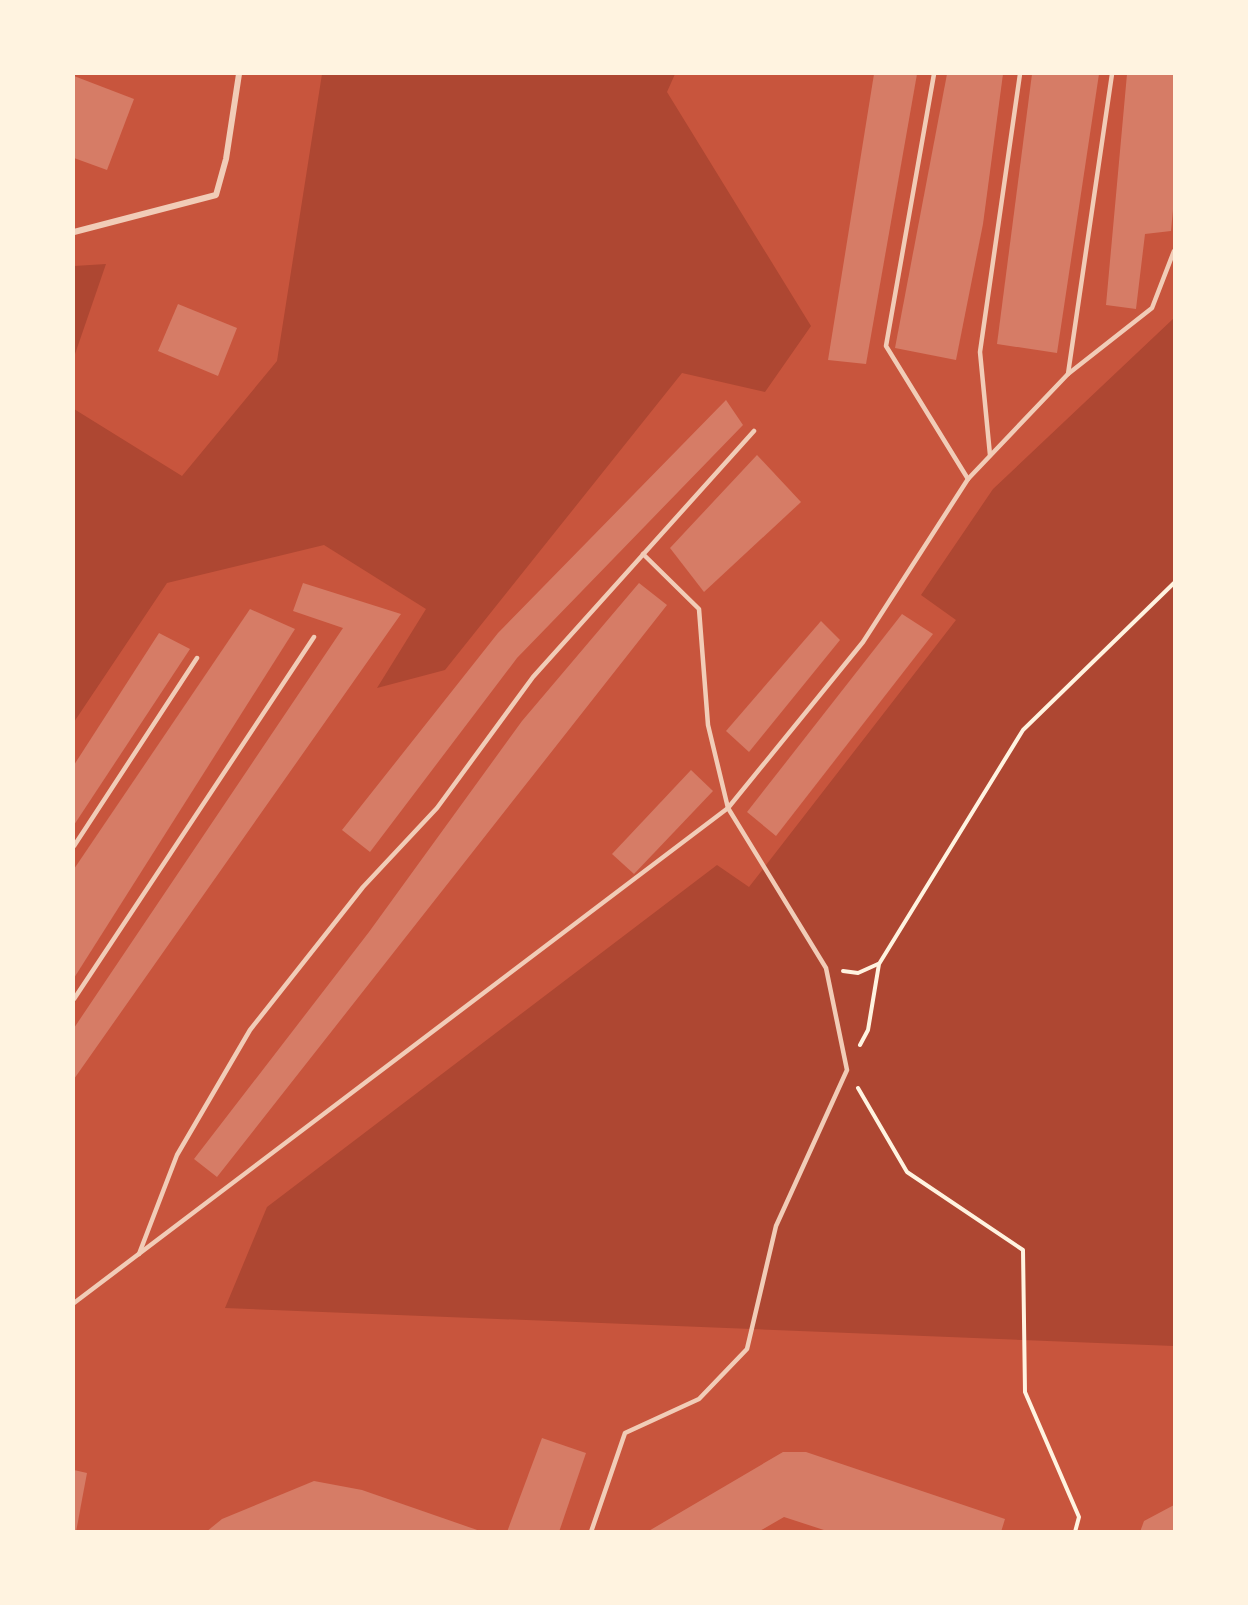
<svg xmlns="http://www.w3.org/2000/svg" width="1248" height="1605" font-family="'Open Sans',sans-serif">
  <rect width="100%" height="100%" fill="#c8553d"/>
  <g fill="#ae4732">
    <path d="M 322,74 L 675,74 L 667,92 L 811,326 L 765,392 L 682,373 L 445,670 L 377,688 L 426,609 L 324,545 L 167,583 L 74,722 L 74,409 L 182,476 L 277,361 Z"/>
    <path d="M 106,264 L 74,357 L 74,266 Z"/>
    <path d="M 1174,318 L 1174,1346 L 225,1308 L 267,1207 L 717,865 L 749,887 L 956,620 L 921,595 L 993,489 Z"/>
  </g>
  <g fill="#d67c66">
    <path d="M 874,74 L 917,74 L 866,364 L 828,360 Z"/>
    <path d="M 947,74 L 1003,74 L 983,224 L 956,360 L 895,348 Z"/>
    <path d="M 1032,74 L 1099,74 L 1057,353 L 997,344 Z"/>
    <path d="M 1127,74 L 1174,74 L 1174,199 L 1171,231 L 1145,234 L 1136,309 L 1106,305 Z"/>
    <path d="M 74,76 L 134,99 L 107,170 L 74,158 Z"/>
    <path d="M 178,304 L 237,328 L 218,376 L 158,351 Z"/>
    <path d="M 726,400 L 743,425 L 517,658 L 370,852 L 342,830 L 498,633 Z"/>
    <path d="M 757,455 L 801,502 L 704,592 L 670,548 Z"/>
    <path d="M 303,583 L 401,614 L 74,1079 L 74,1028 L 343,628 L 293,611 Z"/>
    <path d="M 639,583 L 667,605 L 217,1177 L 194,1159 L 369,932 L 522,721 Z"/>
    <path d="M 250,609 L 295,629 L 74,978 L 74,869 Z"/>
    <path d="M 902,614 L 933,634 L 776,836 L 747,812 Z"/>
    <path d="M 821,621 L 840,640 L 749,752 L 726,731 Z"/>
    <path d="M 159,633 L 190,649 L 74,825 L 74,765 Z"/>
    <path d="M 691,770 L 713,791 L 634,874 L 612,854 Z"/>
    <path d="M 542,1438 L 586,1453 L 559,1532 L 507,1532 Z"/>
    <path d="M 783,1452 L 806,1452 L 1005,1519 L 1001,1532 L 830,1532 L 784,1517 L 758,1532 L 647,1532 Z"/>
    <path d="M 74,1470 L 87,1473 L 76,1532 L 74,1532 Z"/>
    <path d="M 314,1481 L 362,1490 L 483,1532 L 206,1532 L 222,1519 Z"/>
    <path d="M 1174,1505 L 1174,1532 L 1140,1532 L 1144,1521 Z"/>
  </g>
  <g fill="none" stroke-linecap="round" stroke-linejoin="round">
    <g stroke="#fff3e0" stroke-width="4">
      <path d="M 843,971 L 858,973 L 878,964"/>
      <path d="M 860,1045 L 868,1030 L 879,964 L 1023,730 L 1174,583"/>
      <path d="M 858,1088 L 907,1172 L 1023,1250 L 1025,1392 L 1079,1517 L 1075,1532"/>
    </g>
    <g stroke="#f1ccb7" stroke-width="4.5">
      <path d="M 934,74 L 886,346 L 968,479"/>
      <path d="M 1068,374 L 1152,308 L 1174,251"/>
      <path d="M 990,455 L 980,352 L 1020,74"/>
      <path d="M 74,846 L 197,658"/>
      <path d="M 74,999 L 314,637"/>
      <path d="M 139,1254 L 177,1155 L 250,1030 L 363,887 L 437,808 L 533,677 L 754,431"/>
      <path d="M 74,1303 L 728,808 L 863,642 L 968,479 L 1068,374 L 1112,74"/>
      <path d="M 591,1532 L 625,1433 L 699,1399 L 747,1349 L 776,1226 L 847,1070 L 826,968 L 728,808 L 708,725 L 699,609 L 643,554"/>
    </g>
    <path stroke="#f1ccb7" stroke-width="6" d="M 74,232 L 216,195 L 226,159 L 239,74"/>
  </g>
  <rect width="1248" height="1605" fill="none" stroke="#fff3e0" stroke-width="150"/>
</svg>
